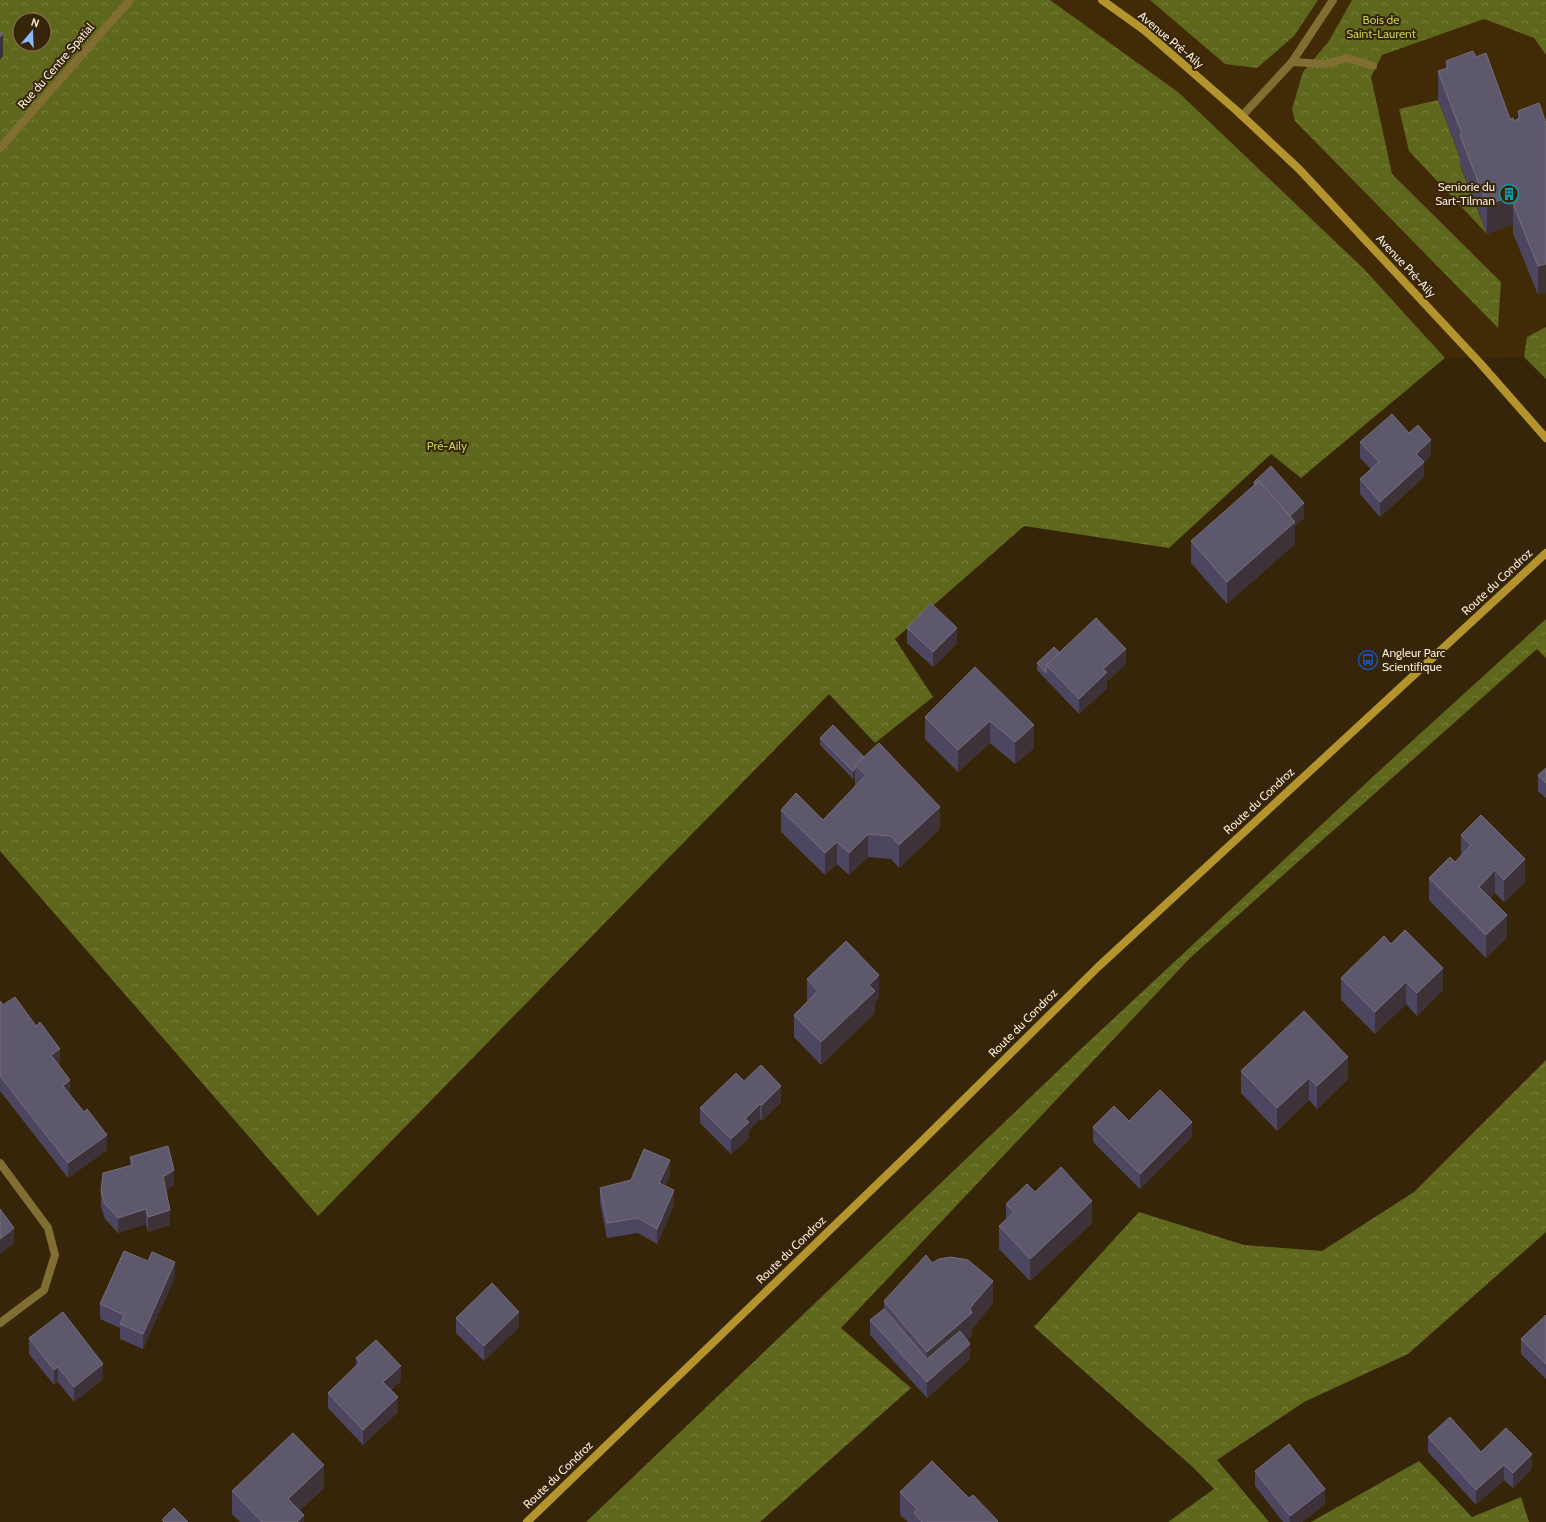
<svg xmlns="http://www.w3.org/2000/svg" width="1546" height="1522" font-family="Cabin,sans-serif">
  <defs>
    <pattern id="forest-crowns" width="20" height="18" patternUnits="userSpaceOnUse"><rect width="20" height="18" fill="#5f671d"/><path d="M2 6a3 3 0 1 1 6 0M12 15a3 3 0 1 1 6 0" fill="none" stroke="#777d3d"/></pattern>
  </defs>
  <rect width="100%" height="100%" fill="#372509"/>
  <path fill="#412b07" d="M 1050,0 L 1374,0 L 1382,55 L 1484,19 L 1534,38 L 1546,55 L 1546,327 L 1527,337 L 1524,357 L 1445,358 L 1364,269 Z"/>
  <g fill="url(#forest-crowns)" fill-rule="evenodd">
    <path d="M 0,0 L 1050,0 L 1178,92 L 1364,269 L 1445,358 L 1301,478 L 1271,454 L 1169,548 L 1024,526 L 895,639 L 933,697 L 875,743 L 829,694 L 318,1216 L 0,851 ZM 20,20 L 44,20 L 44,44 L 20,44 Z"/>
    <path d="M 1150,0 L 1318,0 L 1294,36 L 1257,68 L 1225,64 Z"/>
    <path d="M 1352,0 L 1546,0 L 1546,55 L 1534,38 L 1484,19 L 1382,55 L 1371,77 L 1392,174 L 1501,282 L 1498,328 L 1295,121 L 1292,109 L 1303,72 L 1329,41 Z"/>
    <path d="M 1438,100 L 1462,163 L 1460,165 L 1487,234 L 1409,151 L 1399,109 Z"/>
    <path d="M 1546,327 L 1546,379 L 1524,357 L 1527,337 Z"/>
    <path d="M 1546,619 L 1546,658 L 1537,649 L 1190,958 L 841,1328 L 911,1388 L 760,1522 L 586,1522 L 1082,1048 L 1378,772 Z"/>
    <path d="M 1546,1060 L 1546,1232 L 1408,1354 L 1304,1402 L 1217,1460 L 1269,1522 L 1168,1522 L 1214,1489 L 1195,1469 L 1034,1327 L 1139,1212 L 1244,1245 L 1322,1251 L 1414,1192 Z"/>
    <path d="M 1419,1461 L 1472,1517 L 1521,1497 L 1529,1522 L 1311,1522 Z"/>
  </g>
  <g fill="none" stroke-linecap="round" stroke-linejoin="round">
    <g stroke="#816e33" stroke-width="8">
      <path d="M 1292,62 L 1325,64 L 1347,58 L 1373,66"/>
      <path d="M 1242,116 L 1292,62 L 1333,0"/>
    </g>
    <g stroke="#816e33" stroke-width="8">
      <path d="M 0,148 L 130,0"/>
      <path d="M 0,1163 L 48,1228 L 55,1255 L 44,1290 L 0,1323"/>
    </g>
    <g stroke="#b4952d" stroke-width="8">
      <path d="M 1102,0 L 1144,30 L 1237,111 L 1299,169 L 1480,363 L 1546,438"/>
      <path d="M 527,1522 L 919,1144 L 1098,967 L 1546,553"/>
    </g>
  </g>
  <g fill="#4c4660">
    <path d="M 1476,57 L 1510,119 L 1514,121 L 1518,119 L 1518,111 L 1539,103 L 1538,295 L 1513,233 L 1513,224 L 1487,234 L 1460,164 L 1460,157 L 1438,100 L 1438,71 L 1446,68 L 1446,61 Z"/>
    <path d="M 1409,433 L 1431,455 L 1424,462 L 1424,477 L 1380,517 L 1360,494 L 1360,479 L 1371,469 L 1360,458 L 1360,442 Z"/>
    <path d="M 1254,482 L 1304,518 L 1295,526 L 1295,544 L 1227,604 L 1191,563 L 1191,541 L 1254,485 Z"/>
    <path d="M 907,628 L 957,643 L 933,667 L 907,643 Z"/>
    <path d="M 1060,653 L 1126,664 L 1107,681 L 1107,688 L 1079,714 L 1037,670 L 1037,663 Z"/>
    <path d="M 975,667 L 1034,748 L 1015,764 L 990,743 L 958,772 L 925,739 L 925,717 Z"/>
    <path d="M 820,738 L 864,757 L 940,829 L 899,868 L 891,859 L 868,857 L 849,875 L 837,864 L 825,875 L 781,832 L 781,810 L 823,820 L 855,786 L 855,776 L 853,779 L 820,745 Z"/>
    <path d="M 1546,768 L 1546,798 L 1538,791 L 1538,775 Z"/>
    <path d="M 1461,835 L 1525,882 L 1504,902 L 1495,893 L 1490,898 L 1507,937 L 1486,958 L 1429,900 L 1429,878 L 1455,862 L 1461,856 Z"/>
    <path d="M 1391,944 L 1443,990 L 1417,1016 L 1406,1004 L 1375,1034 L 1341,1000 L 1341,978 Z"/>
    <path d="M 807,979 L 879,997 L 875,1002 L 875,1013 L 821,1065 L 794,1037 L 794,1015 L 807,1002 Z"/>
    <path d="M 0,1001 L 3,1005 L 60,1064 L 59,1065 L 70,1095 L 107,1150 L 68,1178 L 0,1091 Z"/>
    <path d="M 1241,1071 L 1348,1079 L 1317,1109 L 1309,1100 L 1277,1131 L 1241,1093 Z"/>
    <path d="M 744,1081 L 781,1102 L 762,1121 L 760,1119 L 749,1130 L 749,1138 L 731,1154 L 700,1123 L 700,1108 Z"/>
    <path d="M 1093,1127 L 1192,1137 L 1140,1189 L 1093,1142 Z"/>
    <path d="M 130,1157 L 174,1185 L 166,1190 L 170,1225 L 148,1232 L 146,1224 L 118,1233 L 105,1219 L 101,1207 L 101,1192 L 130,1166 Z"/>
    <path d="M 670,1175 L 665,1186 L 674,1205 L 657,1244 L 638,1233 L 607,1238 L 600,1203 L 600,1188 Z"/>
    <path d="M 1035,1192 L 1092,1223 L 1030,1281 L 999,1249 L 999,1226 L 1006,1220 L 1006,1204 Z"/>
    <path d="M 148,1261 L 175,1277 L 143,1349 L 120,1339 L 120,1328 L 100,1319 L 100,1304 Z"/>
    <path d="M 932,1263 L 993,1303 L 972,1329 L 972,1335 L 967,1340 L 970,1359 L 927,1398 L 870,1335 L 870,1320 L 884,1309 L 884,1301 Z"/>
    <path d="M 1546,1315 L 1546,1379 L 1521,1354 L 1521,1339 Z"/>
    <path d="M 456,1318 L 519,1327 L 484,1361 L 456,1333 Z"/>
    <path d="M 29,1338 L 103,1379 L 74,1402 L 58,1382 L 54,1385 L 29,1354 Z"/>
    <path d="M 356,1358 L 401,1381 L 391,1390 L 398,1412 L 363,1445 L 328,1408 L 328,1393 L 356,1366 Z"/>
    <path d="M 1428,1437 L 1481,1452 L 1532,1469 L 1513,1488 L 1504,1480 L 1476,1505 L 1428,1452 Z"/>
    <path d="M 1255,1471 L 1325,1504 L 1302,1522 L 1283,1522 L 1255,1486 Z"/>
    <path d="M 324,1488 L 299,1511 L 304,1522 L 240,1522 L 232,1514 L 232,1491 Z"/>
    <path d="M 900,1492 L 969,1498 L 998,1522 L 908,1522 L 900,1515 Z"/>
  </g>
  <g fill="#3c3238">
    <path d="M 3,34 L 3,56 L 0,60 L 0,37 Z"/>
    <path d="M 1514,195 L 1514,206 L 1513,204 L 1513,224 L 1487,234 L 1487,205 Z"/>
    <path d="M 1546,264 L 1546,293 L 1538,295 L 1538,266 Z"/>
    <path d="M 1431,440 L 1431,455 L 1416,469 L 1416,454 Z"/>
    <path d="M 1424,462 L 1424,477 L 1380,517 L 1380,502 Z"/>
    <path d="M 1304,503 L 1304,518 L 1295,526 L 1295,544 L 1227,604 L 1227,582 L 1286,519 Z"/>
    <path d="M 957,628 L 957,643 L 933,667 L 933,652 Z"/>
    <path d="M 1126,649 L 1126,664 L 1107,681 L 1107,688 L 1079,714 L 1079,699 L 1103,669 Z"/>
    <path d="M 990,721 L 990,743 L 958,772 L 958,750 Z"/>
    <path d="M 1034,725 L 1034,748 L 1015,764 L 1015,742 Z"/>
    <path d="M 855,769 L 855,776 L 853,779 L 853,771 Z"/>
    <path d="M 940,807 L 940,829 L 899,868 L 899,845 Z"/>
    <path d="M 868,834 L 868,857 L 849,875 L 849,853 Z"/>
    <path d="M 837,842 L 837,864 L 825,875 L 825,853 Z"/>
    <path d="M 1525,859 L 1525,882 L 1504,902 L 1504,880 Z"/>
    <path d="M 1495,870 L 1495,893 L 1479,909 L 1479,887 Z"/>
    <path d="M 1507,915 L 1507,937 L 1486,958 L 1486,935 Z"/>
    <path d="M 1443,968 L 1443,990 L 1417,1016 L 1417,993 Z"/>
    <path d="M 879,975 L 879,997 L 875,1002 L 875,1013 L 821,1065 L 821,1042 L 869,985 Z"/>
    <path d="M 1406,982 L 1406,1004 L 1375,1034 L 1375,1012 Z"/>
    <path d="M 60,1049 L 60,1064 L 51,1070 L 51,1055 Z"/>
    <path d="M 1348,1057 L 1348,1079 L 1317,1109 L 1317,1086 Z"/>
    <path d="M 1309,1078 L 1309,1100 L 1277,1131 L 1277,1108 Z"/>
    <path d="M 70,1080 L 70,1095 L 63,1101 L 63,1086 Z"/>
    <path d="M 781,1086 L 781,1102 L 762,1121 L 762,1105 Z"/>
    <path d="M 760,1104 L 760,1119 L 749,1130 L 749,1138 L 731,1154 L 731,1139 L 745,1119 Z"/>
    <path d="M 1192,1122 L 1192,1137 L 1140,1189 L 1140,1174 Z"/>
    <path d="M 107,1135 L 107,1150 L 68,1178 L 68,1163 Z"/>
    <path d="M 670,1160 L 670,1175 L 659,1198 L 659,1183 Z"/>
    <path d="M 174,1170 L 174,1185 L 163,1192 L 163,1177 Z"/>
    <path d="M 674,1190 L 674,1205 L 657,1244 L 657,1229 Z"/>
    <path d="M 1092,1201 L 1092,1223 L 1030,1281 L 1030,1259 Z"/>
    <path d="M 146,1209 L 146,1224 L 118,1233 L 118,1218 Z"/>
    <path d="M 170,1210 L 170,1225 L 148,1232 L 148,1217 Z"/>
    <path d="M 14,1228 L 14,1243 L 0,1254 L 0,1239 Z"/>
    <path d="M 175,1262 L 175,1277 L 143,1349 L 143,1334 Z"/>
    <path d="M 993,1281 L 993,1303 L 972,1329 L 972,1335 L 927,1374 L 927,1352 L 970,1308 Z"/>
    <path d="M 519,1312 L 519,1327 L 484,1361 L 484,1346 Z"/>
    <path d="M 970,1344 L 970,1359 L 927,1398 L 927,1382 Z"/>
    <path d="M 103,1364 L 103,1379 L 74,1402 L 74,1387 Z"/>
    <path d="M 401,1366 L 401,1381 L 383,1397 L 383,1382 Z"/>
    <path d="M 58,1367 L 58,1382 L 54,1385 L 54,1370 Z"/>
    <path d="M 398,1397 L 398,1412 L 363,1445 L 363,1430 Z"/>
    <path d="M 1532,1454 L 1532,1469 L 1513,1488 L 1513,1473 Z"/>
    <path d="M 324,1465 L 324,1488 L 288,1521 L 288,1499 Z"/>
    <path d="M 1504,1465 L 1504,1480 L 1476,1505 L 1476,1490 Z"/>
    <path d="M 1325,1489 L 1325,1504 L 1302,1522 L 1290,1522 L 1290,1516 Z"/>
    <path d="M 304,1515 L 304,1522 L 297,1522 Z"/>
  </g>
  <g fill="#5e586d" stroke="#766e7e">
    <path d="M 0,32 L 3,34 L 0,37 Z"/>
    <path d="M 1473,51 L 1476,57 L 1486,53 L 1510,119 L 1513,118 L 1514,121 L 1520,118 L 1518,111 L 1539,103 L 1546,123 L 1546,264 L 1538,266 L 1513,204 L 1517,202 L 1514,195 L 1487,205 L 1460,135 L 1462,134 L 1438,71 L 1448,68 L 1446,61 Z"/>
    <path d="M 1392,414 L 1409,433 L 1418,425 L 1431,440 L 1416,454 L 1424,462 L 1380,502 L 1360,479 L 1379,462 L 1360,442 Z"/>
    <path d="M 1271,466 L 1304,503 L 1290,516 L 1259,481 L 1255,484 L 1254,482 Z"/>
    <path d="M 1259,481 L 1295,522 L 1227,582 L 1191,541 Z"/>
    <path d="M 931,603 L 957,628 L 933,652 L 907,628 Z"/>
    <path d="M 1096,618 L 1126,649 L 1103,669 L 1107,672 L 1079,699 L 1046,665 Z"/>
    <path d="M 1054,647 L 1060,653 L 1046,665 L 1046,673 L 1037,663 Z"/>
    <path d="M 975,667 L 1034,725 L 1015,742 L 990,721 L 958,750 L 925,717 Z"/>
    <path d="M 833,725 L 864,757 L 855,765 L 855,769 L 853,771 L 820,738 Z"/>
    <path d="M 879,743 L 940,807 L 899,845 L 891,836 L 868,834 L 849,853 L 837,842 L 825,853 L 781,810 L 796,793 L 823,820 L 866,775 L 855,765 Z"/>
    <path d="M 1546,768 L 1546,783 L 1538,775 Z"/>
    <path d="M 1481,815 L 1525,859 L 1504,880 L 1495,870 L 1479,887 L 1507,915 L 1486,935 L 1429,878 L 1450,857 L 1455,862 L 1471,845 L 1461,835 Z"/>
    <path d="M 1405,930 L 1443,968 L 1417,993 L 1406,982 L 1375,1012 L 1341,978 L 1384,936 L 1391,944 Z"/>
    <path d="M 846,941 L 879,975 L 869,985 L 875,991 L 821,1042 L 794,1015 L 818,991 L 807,979 Z"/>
    <path d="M 15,997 L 36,1026 L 40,1022 L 60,1049 L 51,1055 L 70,1080 L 63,1086 L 84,1112 L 87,1109 L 107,1135 L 68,1163 L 0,1076 L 0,1001 L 3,1005 Z"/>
    <path d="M 1304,1011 L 1348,1057 L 1317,1086 L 1309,1078 L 1277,1108 L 1241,1071 Z"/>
    <path d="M 761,1065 L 781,1086 L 762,1105 L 760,1104 L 745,1119 L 749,1122 L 731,1139 L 700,1108 L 736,1073 L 744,1081 Z"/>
    <path d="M 1160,1090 L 1192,1122 L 1140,1174 L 1093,1127 L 1114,1106 L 1129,1121 Z"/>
    <path d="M 168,1146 L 174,1170 L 163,1177 L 170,1210 L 148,1217 L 146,1209 L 118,1218 L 105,1204 L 101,1192 L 103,1173 L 133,1165 L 130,1157 Z"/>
    <path d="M 644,1149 L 670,1160 L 659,1183 L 674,1190 L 657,1229 L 638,1218 L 607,1223 L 600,1188 L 631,1180 Z"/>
    <path d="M 1061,1167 L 1092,1201 L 1030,1259 L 999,1226 L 1014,1212 L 1006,1204 L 1027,1184 L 1035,1192 Z"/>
    <path d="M 0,1209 L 14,1228 L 0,1239 Z"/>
    <path d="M 124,1251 L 148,1261 L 152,1252 L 175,1262 L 143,1334 L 120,1324 L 124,1315 L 100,1304 Z"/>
    <path d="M 926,1255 L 932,1263 L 939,1259 L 951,1257 L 968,1260 L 993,1281 L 970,1308 L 972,1313 L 927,1352 L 884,1301 Z"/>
    <path d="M 492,1283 L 519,1312 L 484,1346 L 456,1318 Z"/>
    <path d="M 884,1309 L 927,1359 L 960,1331 L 970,1344 L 927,1382 L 870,1320 Z"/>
    <path d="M 63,1312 L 103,1364 L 74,1387 L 58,1367 L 54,1370 L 29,1338 Z"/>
    <path d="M 1546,1315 L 1546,1364 L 1521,1339 Z"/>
    <path d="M 376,1340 L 401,1366 L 383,1382 L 398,1397 L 363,1430 L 328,1393 L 360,1362 L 356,1358 Z"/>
    <path d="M 1450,1417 L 1481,1452 L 1506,1428 L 1532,1454 L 1513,1473 L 1504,1465 L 1476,1490 L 1428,1437 Z"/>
    <path d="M 293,1433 L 324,1465 L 288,1499 L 304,1515 L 297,1522 L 262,1522 L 232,1491 Z"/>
    <path d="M 1289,1444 L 1325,1489 L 1290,1516 L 1255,1471 Z"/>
    <path d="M 932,1461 L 969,1498 L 973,1495 L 998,1521 L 997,1522 L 922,1522 L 914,1513 L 917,1509 L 900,1492 Z"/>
    <path d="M 174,1508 L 188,1522 L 164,1522 L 162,1520 Z"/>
  </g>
  <defs>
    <symbol id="building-ring" viewBox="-11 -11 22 22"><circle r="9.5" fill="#372509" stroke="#0f9aa8" stroke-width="1.5"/><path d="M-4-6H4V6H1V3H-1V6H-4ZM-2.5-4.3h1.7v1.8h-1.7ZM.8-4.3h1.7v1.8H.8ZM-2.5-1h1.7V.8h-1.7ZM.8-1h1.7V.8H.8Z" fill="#0f9aa8"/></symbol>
    <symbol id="bus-ring" viewBox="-11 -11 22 22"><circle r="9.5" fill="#372509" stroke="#1a4fb4" stroke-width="1.5"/><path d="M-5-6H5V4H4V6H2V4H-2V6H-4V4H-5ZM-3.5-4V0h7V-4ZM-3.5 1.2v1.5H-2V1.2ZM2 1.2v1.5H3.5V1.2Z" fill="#1a4fb4"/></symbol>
  </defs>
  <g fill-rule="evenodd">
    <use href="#building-ring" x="1498" y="183" width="22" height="22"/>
    <use href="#bus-ring" x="1357" y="649" width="22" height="22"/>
  </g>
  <g text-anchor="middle" stroke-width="4" stroke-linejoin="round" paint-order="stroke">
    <g font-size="12" fill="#c1d051" stroke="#372509">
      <text x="1381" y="24">Bois de<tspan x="1381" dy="14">Saint-Laurent</tspan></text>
      <text x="447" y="450">Pré-Aily</text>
    </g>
    <g font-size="12" fill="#f5e9d9" stroke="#372509">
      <text transform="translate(1171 40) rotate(40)" y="4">Avenue Pré-Aily</text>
      <text transform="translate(56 66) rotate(-49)" y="4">Rue du Centre Spatial</text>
      <text transform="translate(1406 266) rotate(47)" y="4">Avenue Pré-Aily</text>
      <text transform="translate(1497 582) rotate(-43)" y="4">Route du Condroz</text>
      <text transform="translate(1259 801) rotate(-43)" y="4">Route du Condroz</text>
      <text transform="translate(1023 1023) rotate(-45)" y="4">Route du Condroz</text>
      <text transform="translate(791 1250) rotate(-44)" y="4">Route du Condroz</text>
      <text transform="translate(558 1475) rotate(-44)" y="4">Route du Condroz</text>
    </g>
    <g font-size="12" fill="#f5e9d9" stroke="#372509" text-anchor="end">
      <text x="1495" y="191">Seniorie du<tspan x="1495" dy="14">Sart-Tilman</tspan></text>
      <text x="1382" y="657" text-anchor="start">Angleur Parc<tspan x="1382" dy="14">Scientifique</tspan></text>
    </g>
  </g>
  <g transform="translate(32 32) rotate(19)"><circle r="19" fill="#372509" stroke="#83735c"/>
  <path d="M0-3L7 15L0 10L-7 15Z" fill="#8cb9fc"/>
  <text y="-6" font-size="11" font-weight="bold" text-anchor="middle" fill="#f5e9d9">N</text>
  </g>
</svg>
